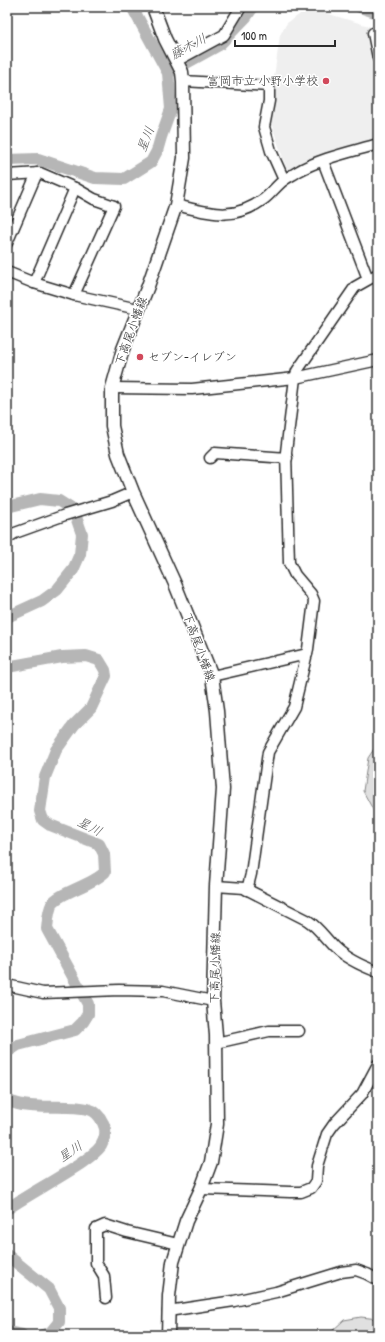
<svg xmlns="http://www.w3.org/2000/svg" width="385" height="1342" font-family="'Patrick Hand','Klee One',sans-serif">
  <rect width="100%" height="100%" fill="#fff"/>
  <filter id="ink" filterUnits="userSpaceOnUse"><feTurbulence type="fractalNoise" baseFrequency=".025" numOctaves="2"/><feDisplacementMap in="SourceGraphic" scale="8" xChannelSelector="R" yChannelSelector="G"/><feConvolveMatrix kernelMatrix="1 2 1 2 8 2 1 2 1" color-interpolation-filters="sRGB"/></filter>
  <g filter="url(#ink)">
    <path fill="#efefef" d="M 312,9 L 369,26 L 378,71 L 378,137 L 333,151 L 287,170 L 271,123 L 272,91 L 280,35 L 287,23 L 302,13 Z"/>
    <g fill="#e0e0e0" stroke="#868686">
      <path d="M 378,743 L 378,819 L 363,791 L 368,758 Z"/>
      <path d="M 361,1317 L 378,1319 L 378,1335 L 330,1335 L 332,1331 L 344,1320 Z"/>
    </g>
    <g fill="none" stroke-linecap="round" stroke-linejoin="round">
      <g stroke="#b6b6b6" stroke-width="12">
        <path d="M 360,7 L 378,13"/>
        <path d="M 170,72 L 219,45 L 246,17 L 253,7"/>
        <path d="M 7,160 L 38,159 L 95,178 L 124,179 L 151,162 L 157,151 L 161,137 L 171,109 L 168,73 L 132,7"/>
        <path d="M 7,507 L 40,499 L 59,501 L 70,508 L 76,517 L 82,534 L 80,554 L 73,570 L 57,590 L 42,601 L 7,617"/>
        <path d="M 7,667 L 62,657 L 86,656 L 99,660 L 105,670 L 106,676 L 91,708 L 74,725 L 56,750 L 45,777 L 40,811 L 43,820 L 50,825 L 99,844 L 104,854 L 105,872 C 93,885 58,893 52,904 C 48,911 48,921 47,929 L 88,1004 L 88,1014 L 83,1022 L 75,1030 L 18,1045 L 7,1052"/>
        <path d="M 7,1100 C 32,1112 62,1103 88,1109 C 96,1111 100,1116 103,1123 C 107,1130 105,1139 101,1146 C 96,1153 87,1159 80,1164 C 56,1180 31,1193 7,1209"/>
        <path d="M 7,1255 L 49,1289 L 59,1308 L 59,1322 L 50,1333 L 42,1335"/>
        <path d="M 7,1332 L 22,1335"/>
      </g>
      <defs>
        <g id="minor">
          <path d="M 373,33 L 378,58"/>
          <path d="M 176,61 L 224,35 L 241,7"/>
          <path d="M 183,81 L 269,86 L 269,101 L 264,127 L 271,151 L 284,180"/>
          <path d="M 323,161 L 368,279"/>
          <path d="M 7,175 L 40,173 L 75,188 L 94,199 L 114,206 L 74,295 L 34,283 L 7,272"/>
          <path d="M 176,205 C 210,213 233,222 264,199 C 271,194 276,186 284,180 C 288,177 293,175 297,172 C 321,158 351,152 378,144"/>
          <path d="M 7,243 L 37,173"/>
          <path d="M 34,283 L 75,188"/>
          <path d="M 74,295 L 138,309"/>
          <path d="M 112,388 L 192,389 L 295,378 L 378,360"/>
          <path d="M 210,458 L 215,453 L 287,458"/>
          <path d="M 7,538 L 15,533 L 65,515 L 112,501 L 133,492"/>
          <path d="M 212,676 L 307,654"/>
          <path d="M 216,886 L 244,888 L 307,920 C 318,927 325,938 334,947 C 346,959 362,966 378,972"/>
          <path d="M 247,890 L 251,874 L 268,752 L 294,707 L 308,649 L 314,601 L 311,594 L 295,575 L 289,563 L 286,452 L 295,378 L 297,371 L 355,287 L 378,274"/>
          <path d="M 7,985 L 43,993 L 119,990 L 163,991 L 213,1001"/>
          <path d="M 216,1043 L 269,1031 L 299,1031"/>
          <path d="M 201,1189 L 290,1192 L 301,1192 L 311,1188 L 316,1181 L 317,1166 L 327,1134 L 334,1124 L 362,1094 L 378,1064"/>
          <path d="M 106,1298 L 104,1276 L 96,1263 L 96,1229 L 105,1225 L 127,1232 L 178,1244"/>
          <path d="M 168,1311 L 234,1301 L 276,1292 L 341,1272 L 356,1270 L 367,1274 L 378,1280"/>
        </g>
        <path id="major" d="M 153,7 L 165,39 L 182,72 L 183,81 L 184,158 L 176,205 L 148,286 L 123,349 L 112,388 L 112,426 L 118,454 L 133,492 L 175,584 L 212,676 L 217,711 L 223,789 L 216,886 L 213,1001 L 216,1035 L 217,1124 L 211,1162 L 201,1189 L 186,1221 L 173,1262 L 169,1296 L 168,1335"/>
      </defs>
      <use href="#minor" stroke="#2b2b2b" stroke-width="13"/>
      <use href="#major" stroke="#2b2b2b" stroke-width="15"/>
      <use href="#minor" stroke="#fff" stroke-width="10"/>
      <use href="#major" stroke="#fff" stroke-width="12"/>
    </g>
  </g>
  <g fill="#d1495b" stroke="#fff" stroke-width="1.5">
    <circle cx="326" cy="81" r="4"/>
    <circle cx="140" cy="357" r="4"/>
  </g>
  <g text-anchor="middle" stroke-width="3" stroke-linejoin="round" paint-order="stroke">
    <g font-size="12" fill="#2b2b2b" stroke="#fff" text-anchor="end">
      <text x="318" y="85">富岡市立 小野小学校</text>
      <text x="148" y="361" text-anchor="start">セブン-イレブン</text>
    </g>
    <g font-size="12" fill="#2b2b2b" stroke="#fff">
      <text transform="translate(131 331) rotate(-70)" y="4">下高尾小幡線</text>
      <text transform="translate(199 647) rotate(70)" y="4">下高尾小幡線</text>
      <text transform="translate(215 968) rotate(-89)" y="4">下高尾小幡線</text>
    </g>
    <g font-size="13" font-style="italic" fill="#5c5c5c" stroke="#fff">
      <text transform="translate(188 46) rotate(-28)" y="5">藤木川</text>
      <text transform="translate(145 139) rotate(-69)" y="5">星川</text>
      <text transform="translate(90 826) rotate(27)" y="5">星川</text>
      <text transform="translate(70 1151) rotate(-34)" y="5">星川</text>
    </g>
  </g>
  <rect width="385" height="1342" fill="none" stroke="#fff" stroke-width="24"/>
  <rect x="12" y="12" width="361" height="1318" fill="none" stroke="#2b2b2b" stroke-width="1.5" filter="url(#ink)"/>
  <path d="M235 40v6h100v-6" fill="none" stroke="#2b2b2b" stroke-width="2"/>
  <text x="241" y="40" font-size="12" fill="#2b2b2b" stroke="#ffffff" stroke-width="3" paint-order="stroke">100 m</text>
</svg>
